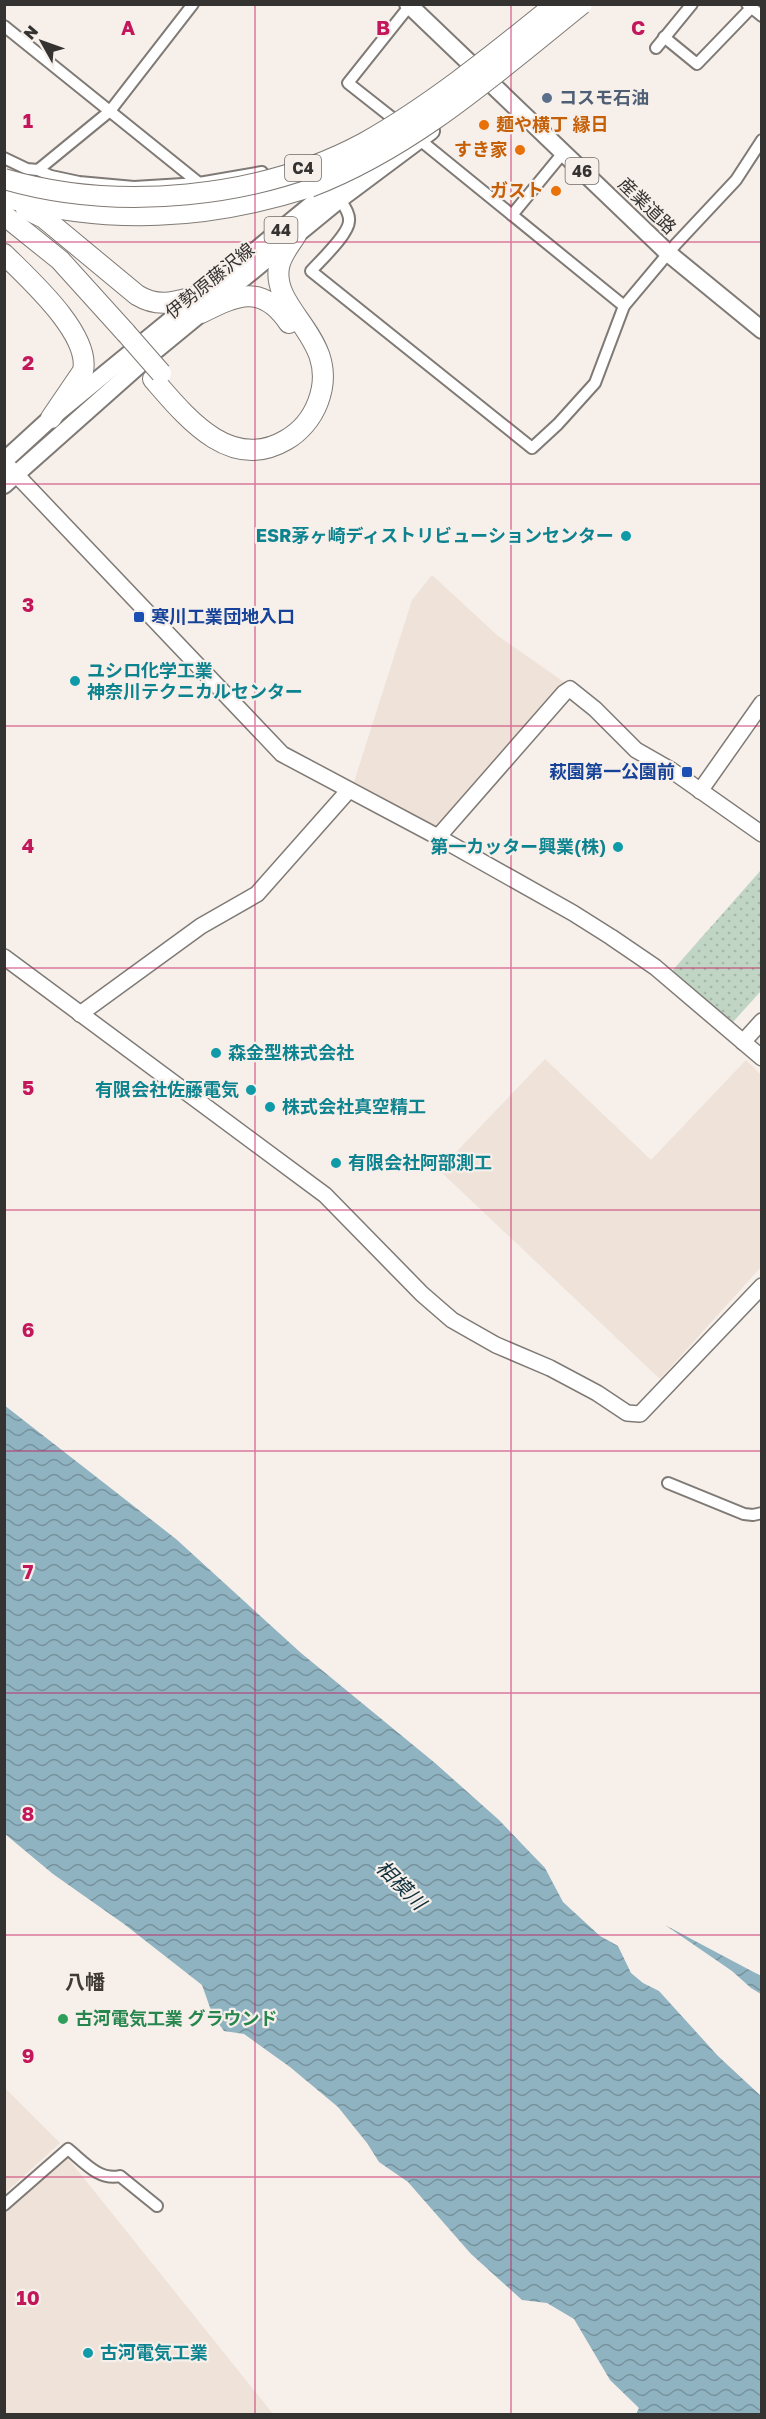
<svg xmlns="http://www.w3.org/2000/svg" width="766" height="2419" font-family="'Golos Text','Noto Sans JP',sans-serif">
  <defs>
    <pattern id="park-dots" width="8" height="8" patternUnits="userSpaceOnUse" patternTransform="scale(1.5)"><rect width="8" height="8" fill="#c0d5c4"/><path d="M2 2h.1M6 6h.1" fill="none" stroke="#a6b7a9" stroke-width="1.8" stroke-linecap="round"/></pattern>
    <pattern id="water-waves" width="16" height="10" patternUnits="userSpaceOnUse" patternTransform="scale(1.5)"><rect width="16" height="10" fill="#90b3c1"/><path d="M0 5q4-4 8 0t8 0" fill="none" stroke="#76929d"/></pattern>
  </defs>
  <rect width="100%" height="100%" fill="#f6efea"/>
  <g fill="#efe2d9">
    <path d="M 432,575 L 498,636 L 564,682 L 440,825 L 435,826 L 354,782 L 412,600 Z"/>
    <path d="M 545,1059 L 651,1160 L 746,1060 L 761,1075 L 761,1267 L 660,1379 L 439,1170 Z"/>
    <path d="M 4,2087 L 60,2143 L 5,2193 L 4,2193 Z"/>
    <path d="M 66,2156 L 273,2414 L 5,2414 L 4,2210 Z"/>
  </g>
  <path fill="url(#park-dots)" d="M 761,870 L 761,991 L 733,1022 L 672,971 Z"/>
  <g fill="url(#water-waves)">
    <path d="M 4,1405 L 176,1539 L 301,1653 L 435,1763 L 499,1820 L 545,1868 L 563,1902 L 600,1936 L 618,1946 L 631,1973 L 643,1983 L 659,1991 L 718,2056 L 761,2096 L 761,2414 L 636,2414 L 639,2408 L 610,2380 L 574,2319 L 547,2303 L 522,2300 L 471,2254 L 408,2182 L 379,2162 L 367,2143 L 338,2107 L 290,2067 L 244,2034 L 224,2031 L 213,2016 L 202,1985 L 124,1924 L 53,1874 L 5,1834 Z"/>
    <path d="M 665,1925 L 761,1976 L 761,1994 L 751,1988 L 732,1971 Z"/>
  </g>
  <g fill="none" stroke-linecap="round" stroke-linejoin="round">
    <defs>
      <g id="street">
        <path d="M 747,4 L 762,16"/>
        <path d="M 4,26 L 199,183"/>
        <path d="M 664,37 L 697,64 L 751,8"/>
        <path d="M 656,48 L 692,4"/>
        <path d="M 400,124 L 348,83 L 411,4"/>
        <path d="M 415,136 L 624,306"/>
        <path d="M 4,158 L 27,169 L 38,170 L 51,176 L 79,182 L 134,187 L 199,183 L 262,172"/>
        <path d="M 38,170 L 110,111 L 193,4"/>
        <path d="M 340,199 C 344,206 350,214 349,221 C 349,234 320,261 311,271 L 532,448 L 558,424 L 595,383 L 624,306 L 676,244 L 736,180 L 762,140"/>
        <path d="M 512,215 L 563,153"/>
        <path d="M 668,1483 L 744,1514 L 753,1515 L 762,1513"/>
        <path d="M 4,2205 L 68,2149 C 83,2161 99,2181 120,2176 L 157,2206"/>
      </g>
      <g id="secondary">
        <path d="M 9,467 L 282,754 L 438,837 L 573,913 L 611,937 L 655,967 L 762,1058"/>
        <path d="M 700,791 L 762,703"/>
        <path d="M 438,837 L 564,693 L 570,689 L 595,709 L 636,750 L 671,770 L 762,834"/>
        <path d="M 4,957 L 325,1195 L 422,1294 L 452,1320 L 496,1345 L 550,1368 L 597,1393 L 627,1413 L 640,1414 L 762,1286"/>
        <path d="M 80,1014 L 201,926 L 257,894 L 349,790"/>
        <path d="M 743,1042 L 762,1021"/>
      </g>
      <g id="primary">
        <path d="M 408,4 L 668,253 L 762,330"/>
        <path d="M 4,461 L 51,418 L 349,174"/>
        <path d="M 4,485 L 156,350 L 340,199 L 431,131"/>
      </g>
      <g id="highway">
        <path d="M 4,197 C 111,225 206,220 310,187"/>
        <path d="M 26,209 L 44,218 L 137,295 C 160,309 177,301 201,295"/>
        <path d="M 4,215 L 60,260 L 126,333"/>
        <path d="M 4,254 C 29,279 91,334 83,371 L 51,418"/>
        <path d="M 201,313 C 237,295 262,283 289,323"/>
        <path d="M 153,379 C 186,417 230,473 286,440 C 300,432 312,418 318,402 C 342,339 271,312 279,267 C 281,255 290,245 296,235"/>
      </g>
    </defs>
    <use href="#street" stroke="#7f7a75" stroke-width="14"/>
    <use href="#secondary" stroke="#7f7a75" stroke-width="18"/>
    <use href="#primary" stroke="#7f7a75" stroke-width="20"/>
    <use href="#highway" stroke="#7f7a75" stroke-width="22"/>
    <use href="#street" stroke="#fff" stroke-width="10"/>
    <use href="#secondary" stroke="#fff" stroke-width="15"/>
    <use href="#primary" stroke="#fff" stroke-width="16"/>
    <use href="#highway" stroke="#fff" stroke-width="20"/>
    <defs>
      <g id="highway-bridge">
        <path d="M 4,179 C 117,212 260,199 364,143 C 433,104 494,54 556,4"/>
        <path d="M 310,187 C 414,147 496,73 582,4"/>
        <path d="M 126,333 L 161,373"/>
      </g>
    </defs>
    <use href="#highway-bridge" stroke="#7f7a75" stroke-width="22" stroke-linecap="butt"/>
    <use href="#highway-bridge" stroke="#fff" stroke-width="20"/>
  </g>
  <path fill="none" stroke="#c2185b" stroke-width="1.5" stroke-opacity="0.55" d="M 255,4 L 255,2414M 511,4 L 511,2414M 4,242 L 762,242M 4,484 L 762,484M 4,726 L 762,726M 4,968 L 762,968M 4,1210 L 762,1210M 4,1451 L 762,1451M 4,1693 L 762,1693M 4,1935 L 762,1935M 4,2177 L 762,2177"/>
  <circle fill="#5c6f8a" stroke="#f6efea" stroke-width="2" cx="547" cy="98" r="6"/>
  <g fill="#e8710a" stroke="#f6efea" stroke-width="2">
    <circle cx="484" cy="125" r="6"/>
    <circle cx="520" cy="150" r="6"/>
    <circle cx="556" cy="191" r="6"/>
  </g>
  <g fill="#0f9aa8" stroke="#f6efea" stroke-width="2">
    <circle cx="626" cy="536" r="6"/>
    <circle cx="75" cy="681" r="6"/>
    <circle cx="618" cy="847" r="6"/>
    <circle cx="216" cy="1053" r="6"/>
    <circle cx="251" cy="1090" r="6"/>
    <circle cx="270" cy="1107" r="6"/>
    <circle cx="336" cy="1163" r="6"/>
    <circle cx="88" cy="2353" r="6"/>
  </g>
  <g fill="#1a4fb4" stroke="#f6efea" stroke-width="2">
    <rect x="133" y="611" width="12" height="12" rx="3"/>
    <rect x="681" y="766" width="12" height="12" rx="3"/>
  </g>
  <circle fill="#2e9e5b" stroke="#f6efea" stroke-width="2" cx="63" cy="2019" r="6"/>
  <g text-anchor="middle" stroke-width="4.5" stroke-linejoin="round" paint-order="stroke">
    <g fill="#f6efea" stroke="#6f6b68" stroke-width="1.5">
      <rect x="285" y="155" width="36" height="26" rx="4.5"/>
      <rect x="565.5" y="158" width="33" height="26" rx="4.5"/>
      <rect x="264.5" y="217" width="33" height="26" rx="4.5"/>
    </g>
    <g font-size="16" font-weight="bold" fill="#353331">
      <text x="303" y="174">C4</text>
      <text x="582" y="177">46</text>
      <text x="281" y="236">44</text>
    </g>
    <g font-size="18" font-weight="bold" fill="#4e5e75" stroke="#f6efea" text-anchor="start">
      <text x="559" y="104">コスモ石油</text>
    </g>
    <g font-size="18" font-weight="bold" fill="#c56008" stroke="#f6efea" text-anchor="end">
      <text x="496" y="131" text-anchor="start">麺や横丁 縁日</text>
      <text x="508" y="156">すき家</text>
      <text x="544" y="197">ガスト</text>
    </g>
    <g font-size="18" fill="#353331" stroke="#f6efea">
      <text transform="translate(647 206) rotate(44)" y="6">産業道路</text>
      <text transform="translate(210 281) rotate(-39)" y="6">伊勢原藤沢線</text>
    </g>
    <g font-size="18" font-weight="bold" fill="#0d838f" stroke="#f6efea" text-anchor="start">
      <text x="614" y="542" text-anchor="end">ESR茅ヶ崎ディストリビューションセンター</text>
      <text x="87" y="677">ユシロ化学工業<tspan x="87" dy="21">神奈川テクニカルセンター</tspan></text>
      <text x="606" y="853" text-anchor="end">第一カッター興業(株)</text>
      <text x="228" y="1059">森金型株式会社</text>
      <text x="239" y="1096" text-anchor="end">有限会社佐藤電気</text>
      <text x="282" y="1113">株式会社真空精工</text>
      <text x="348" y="1169">有限会社阿部測工</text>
      <text x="100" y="2359">古河電気工業</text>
    </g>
    <g font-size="18" font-weight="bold" fill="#164399" stroke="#f6efea" text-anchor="start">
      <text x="151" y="623">寒川工業団地入口</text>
      <text x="675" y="778" text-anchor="end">萩園第一公園前</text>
    </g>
    <g font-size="18" font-weight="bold" fill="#27864d" stroke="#f6efea" text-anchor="start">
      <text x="75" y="2025">古河電気工業 グラウンド</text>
    </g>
    <g font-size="20" font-style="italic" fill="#0f303c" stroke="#f6efea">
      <text transform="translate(401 1885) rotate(45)" y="7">相模川</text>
    </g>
    <g font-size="20" font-weight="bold" fill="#403b37" stroke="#f6efea">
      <text x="85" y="1989">八幡</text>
    </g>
  </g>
  <g font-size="20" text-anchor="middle" font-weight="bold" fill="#c2185b" stroke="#f6efea" stroke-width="4.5" stroke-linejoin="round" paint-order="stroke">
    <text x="128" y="35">A</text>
    <text x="383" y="35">B</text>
    <text x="638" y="35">C</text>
    <text x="28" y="128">1</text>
    <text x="28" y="370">2</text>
    <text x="28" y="612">3</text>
    <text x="28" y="853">4</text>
    <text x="28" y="1095">5</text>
    <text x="28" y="1337">6</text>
    <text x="28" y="1579">7</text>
    <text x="28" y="1821">8</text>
    <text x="28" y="2063">9</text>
    <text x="28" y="2305">10</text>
  </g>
  <rect width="766" height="2419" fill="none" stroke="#353331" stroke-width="12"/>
  <g transform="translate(42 42) rotate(310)" stroke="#f6efea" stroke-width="4.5" paint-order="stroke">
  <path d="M0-4.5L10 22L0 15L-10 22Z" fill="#353331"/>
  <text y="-9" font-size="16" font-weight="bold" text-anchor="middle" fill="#353331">N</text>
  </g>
</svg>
